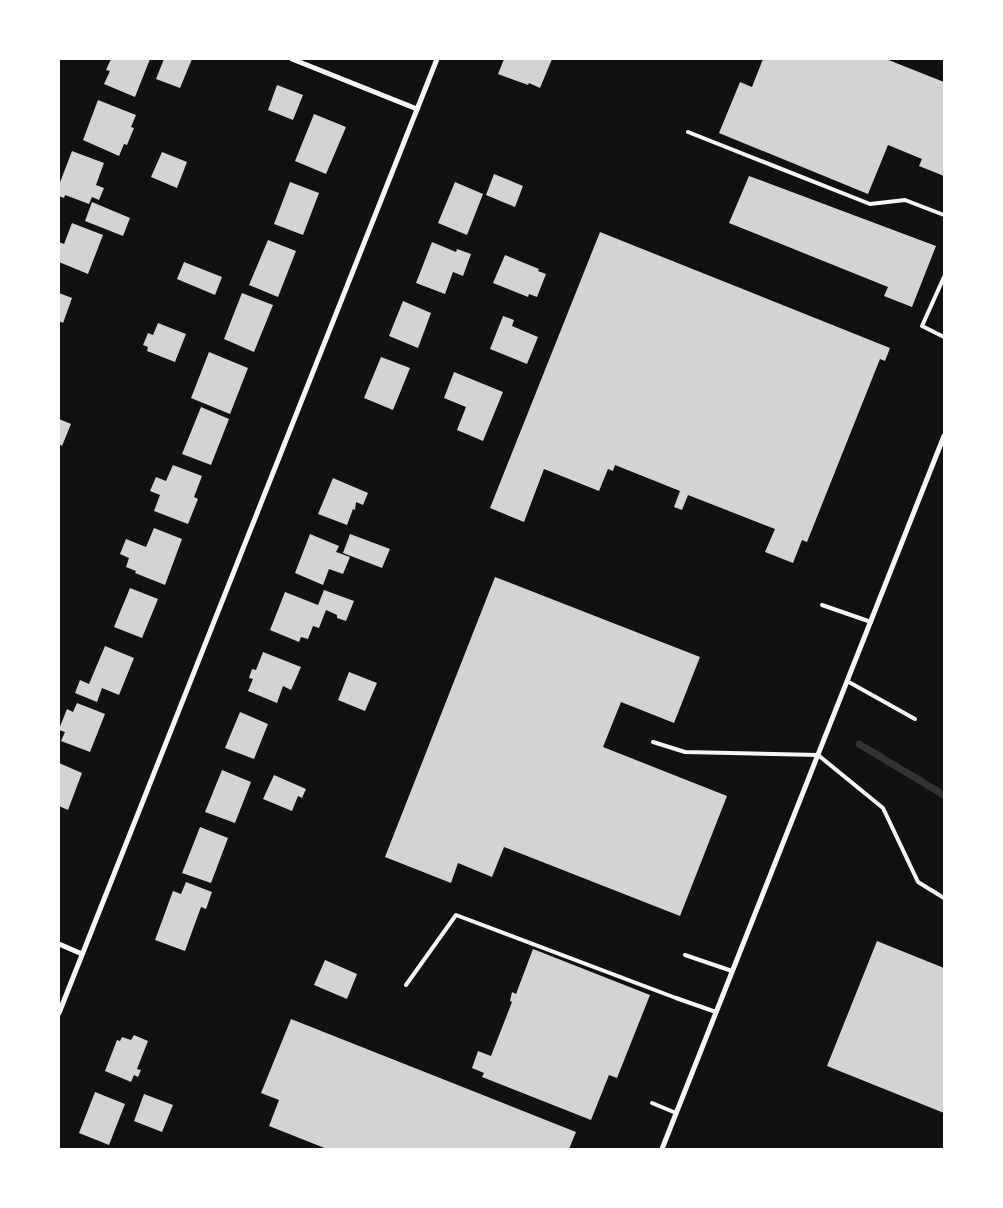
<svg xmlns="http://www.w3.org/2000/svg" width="1003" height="1208" font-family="'PT Sans',sans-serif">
  <rect width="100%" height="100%" fill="#111"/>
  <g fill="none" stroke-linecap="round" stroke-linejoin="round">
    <path stroke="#333" stroke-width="7" d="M 859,744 L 944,795"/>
  </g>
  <g fill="#d3d3d3">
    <path d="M 111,59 L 150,59 L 135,97 L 104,84 L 110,71 L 106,70 Z"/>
    <path d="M 164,59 L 192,59 L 180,88 L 156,79 Z"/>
    <path d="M 504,59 L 552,59 L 540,88 L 529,83 L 528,85 L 498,74 Z"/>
    <path d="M 763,59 L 886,59 L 944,82 L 944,176 L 919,166 L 922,159 L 888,145 L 868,194 L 719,133 L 740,82 L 752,87 Z"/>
    <path d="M 277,85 L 303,95 L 293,120 L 268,110 Z"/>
    <path d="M 98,100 L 136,115 L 131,127 L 134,128 L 127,145 L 124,144 L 119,156 L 83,140 Z"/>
    <path d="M 314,114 L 346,127 L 326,174 L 295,161 Z"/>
    <path d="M 72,151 L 104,163 L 96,185 L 104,188 L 99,200 L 92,197 L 89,204 L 65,195 L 64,198 L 59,196 L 59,185 Z"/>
    <path d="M 162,152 L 187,162 L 177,188 L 151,177 Z"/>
    <path d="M 494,174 L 523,186 L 515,207 L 486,195 Z"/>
    <path d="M 749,176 L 936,246 L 912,307 L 884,296 L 888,287 L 729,223 Z"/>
    <path d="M 290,182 L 319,193 L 303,235 L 274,224 Z"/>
    <path d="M 455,182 L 483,194 L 467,235 L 438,223 Z"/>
    <path d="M 92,202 L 130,218 L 123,236 L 85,221 Z"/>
    <path d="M 72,223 L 103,235 L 88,274 L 59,262 L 59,242 L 64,244 Z"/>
    <path d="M 600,232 L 890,348 L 885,361 L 880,359 L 807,542 L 802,540 L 793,563 L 765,552 L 775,529 L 688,495 L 682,510 L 674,507 L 680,491 L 615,465 L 613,471 L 608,469 L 599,491 L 544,469 L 524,522 L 490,508 Z"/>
    <path d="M 268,240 L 296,251 L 278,297 L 249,285 Z"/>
    <path d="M 432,242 L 456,252 L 457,249 L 471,254 L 463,276 L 453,272 L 445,294 L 416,283 Z"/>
    <path d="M 505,255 L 539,269 L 538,271 L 546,274 L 537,297 L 529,294 L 528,297 L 493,283 Z"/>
    <path d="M 184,262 L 222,277 L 215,295 L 177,279 Z"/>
    <path d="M 59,293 L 72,298 L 63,323 L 59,321 Z"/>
    <path d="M 242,293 L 273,305 L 254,352 L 224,339 Z"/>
    <path d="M 403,301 L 431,313 L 418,348 L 389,336 Z"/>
    <path d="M 503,316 L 514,320 L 512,326 L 538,337 L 527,364 L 490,349 Z"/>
    <path d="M 158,323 L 186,334 L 175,362 L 147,351 L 148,347 L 143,345 L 148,333 L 153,335 Z"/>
    <path d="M 209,352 L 248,368 L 230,414 L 191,398 Z"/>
    <path d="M 381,357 L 410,368 L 393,410 L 364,398 Z"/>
    <path d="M 454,372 L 503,392 L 483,441 L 457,430 L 466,407 L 444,398 Z"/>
    <path d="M 201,407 L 229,419 L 211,465 L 182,454 Z"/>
    <path d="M 59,419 L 71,424 L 62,446 L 59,444 Z"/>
    <path d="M 173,465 L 202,476 L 194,497 L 198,499 L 188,524 L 154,511 L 160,495 L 150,491 L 156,477 L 166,481 Z"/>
    <path d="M 333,478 L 368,493 L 363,505 L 356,502 L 355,510 L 353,509 L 347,525 L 318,514 Z"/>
    <path d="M 154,528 L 182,539 L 165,585 L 135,573 L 136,571 L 126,567 L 129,558 L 120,554 L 126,539 L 146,547 Z"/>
    <path d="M 310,534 L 339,546 L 336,552 L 350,557 L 343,574 L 329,569 L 323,585 L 295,573 Z"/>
    <path d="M 350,534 L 390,549 L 382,568 L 343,553 Z"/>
    <path d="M 495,577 L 700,657 L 674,723 L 621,702 L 603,747 L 727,796 L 680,916 L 504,847 L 492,877 L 458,863 L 451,883 L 385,857 Z"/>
    <path d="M 130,588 L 158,599 L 142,638 L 114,627 Z"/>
    <path d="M 324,590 L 354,601 L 346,621 L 337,618 L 337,615 L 326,610 L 319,628 L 313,626 L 308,639 L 301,637 L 299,642 L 270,630 L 285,592 L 318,605 Z"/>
    <path d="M 105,646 L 134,658 L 119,695 L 102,688 L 97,702 L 75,693 L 80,680 L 89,684 Z"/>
    <path d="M 263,652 L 301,667 L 291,690 L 283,686 L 277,703 L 248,691 L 253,679 L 249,678 L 252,669 L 256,670 Z"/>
    <path d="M 349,672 L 377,683 L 365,711 L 338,700 Z"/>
    <path d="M 77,703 L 105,714 L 90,752 L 61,741 L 65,732 L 59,730 L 59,729 L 67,709 L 73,712 Z"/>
    <path d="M 240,712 L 268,724 L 254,759 L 225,748 Z"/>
    <path d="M 59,763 L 82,773 L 68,810 L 59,806 Z"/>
    <path d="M 222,770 L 251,782 L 235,823 L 205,812 Z"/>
    <path d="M 274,775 L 306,789 L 302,798 L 298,796 L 292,811 L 263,799 Z"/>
    <path d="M 200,827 L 228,838 L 211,883 L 182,873 Z"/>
    <path d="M 186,882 L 212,892 L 206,909 L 201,907 L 185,951 L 155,940 L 173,891 L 181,894 Z"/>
    <path d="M 877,941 L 944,968 L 944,1113 L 827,1066 Z"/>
    <path d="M 533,949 L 650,995 L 617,1078 L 609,1075 L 591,1120 L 482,1077 L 484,1073 L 472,1068 L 478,1051 L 491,1056 L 512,1002 L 510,1001 L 512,992 L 516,994 Z"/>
    <path d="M 325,960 L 357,974 L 347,999 L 314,985 Z"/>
    <path d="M 291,1019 L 576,1132 L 569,1149 L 327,1149 L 269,1126 L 279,1100 L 261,1093 Z"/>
    <path d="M 134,1035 L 148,1041 L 137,1069 L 141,1070 L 138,1077 L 134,1075 L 131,1082 L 105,1071 L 117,1040 L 120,1041 L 122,1037 L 131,1040 Z"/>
    <path d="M 95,1092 L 125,1104 L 109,1145 L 79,1133 Z"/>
    <path d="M 144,1094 L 173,1105 L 162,1132 L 134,1121 Z"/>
  </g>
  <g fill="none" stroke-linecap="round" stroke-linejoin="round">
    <g stroke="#f5f5f5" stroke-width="4">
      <path d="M 688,132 L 870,204 L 905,200 L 944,215"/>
      <path d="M 944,277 L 922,326 L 944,337"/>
      <path d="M 822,605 L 871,622"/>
      <path d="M 847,681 L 915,719"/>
      <path d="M 653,742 L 685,752 L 818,755 L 883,808 L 918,882 L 944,898"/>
      <path d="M 685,955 L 732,971"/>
      <path d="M 406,985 L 456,915 L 676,998 L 716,1012"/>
      <path d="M 652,1103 L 676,1113"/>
    </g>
    <g stroke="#f5f5f5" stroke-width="5">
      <path d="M 292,59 L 417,109"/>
      <path d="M 59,944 L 82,954"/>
      <path d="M 59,1013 L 437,59"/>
      <path d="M 662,1149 L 944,436"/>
    </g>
  </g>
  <rect width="1003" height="1208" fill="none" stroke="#ffffff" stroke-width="120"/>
</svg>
